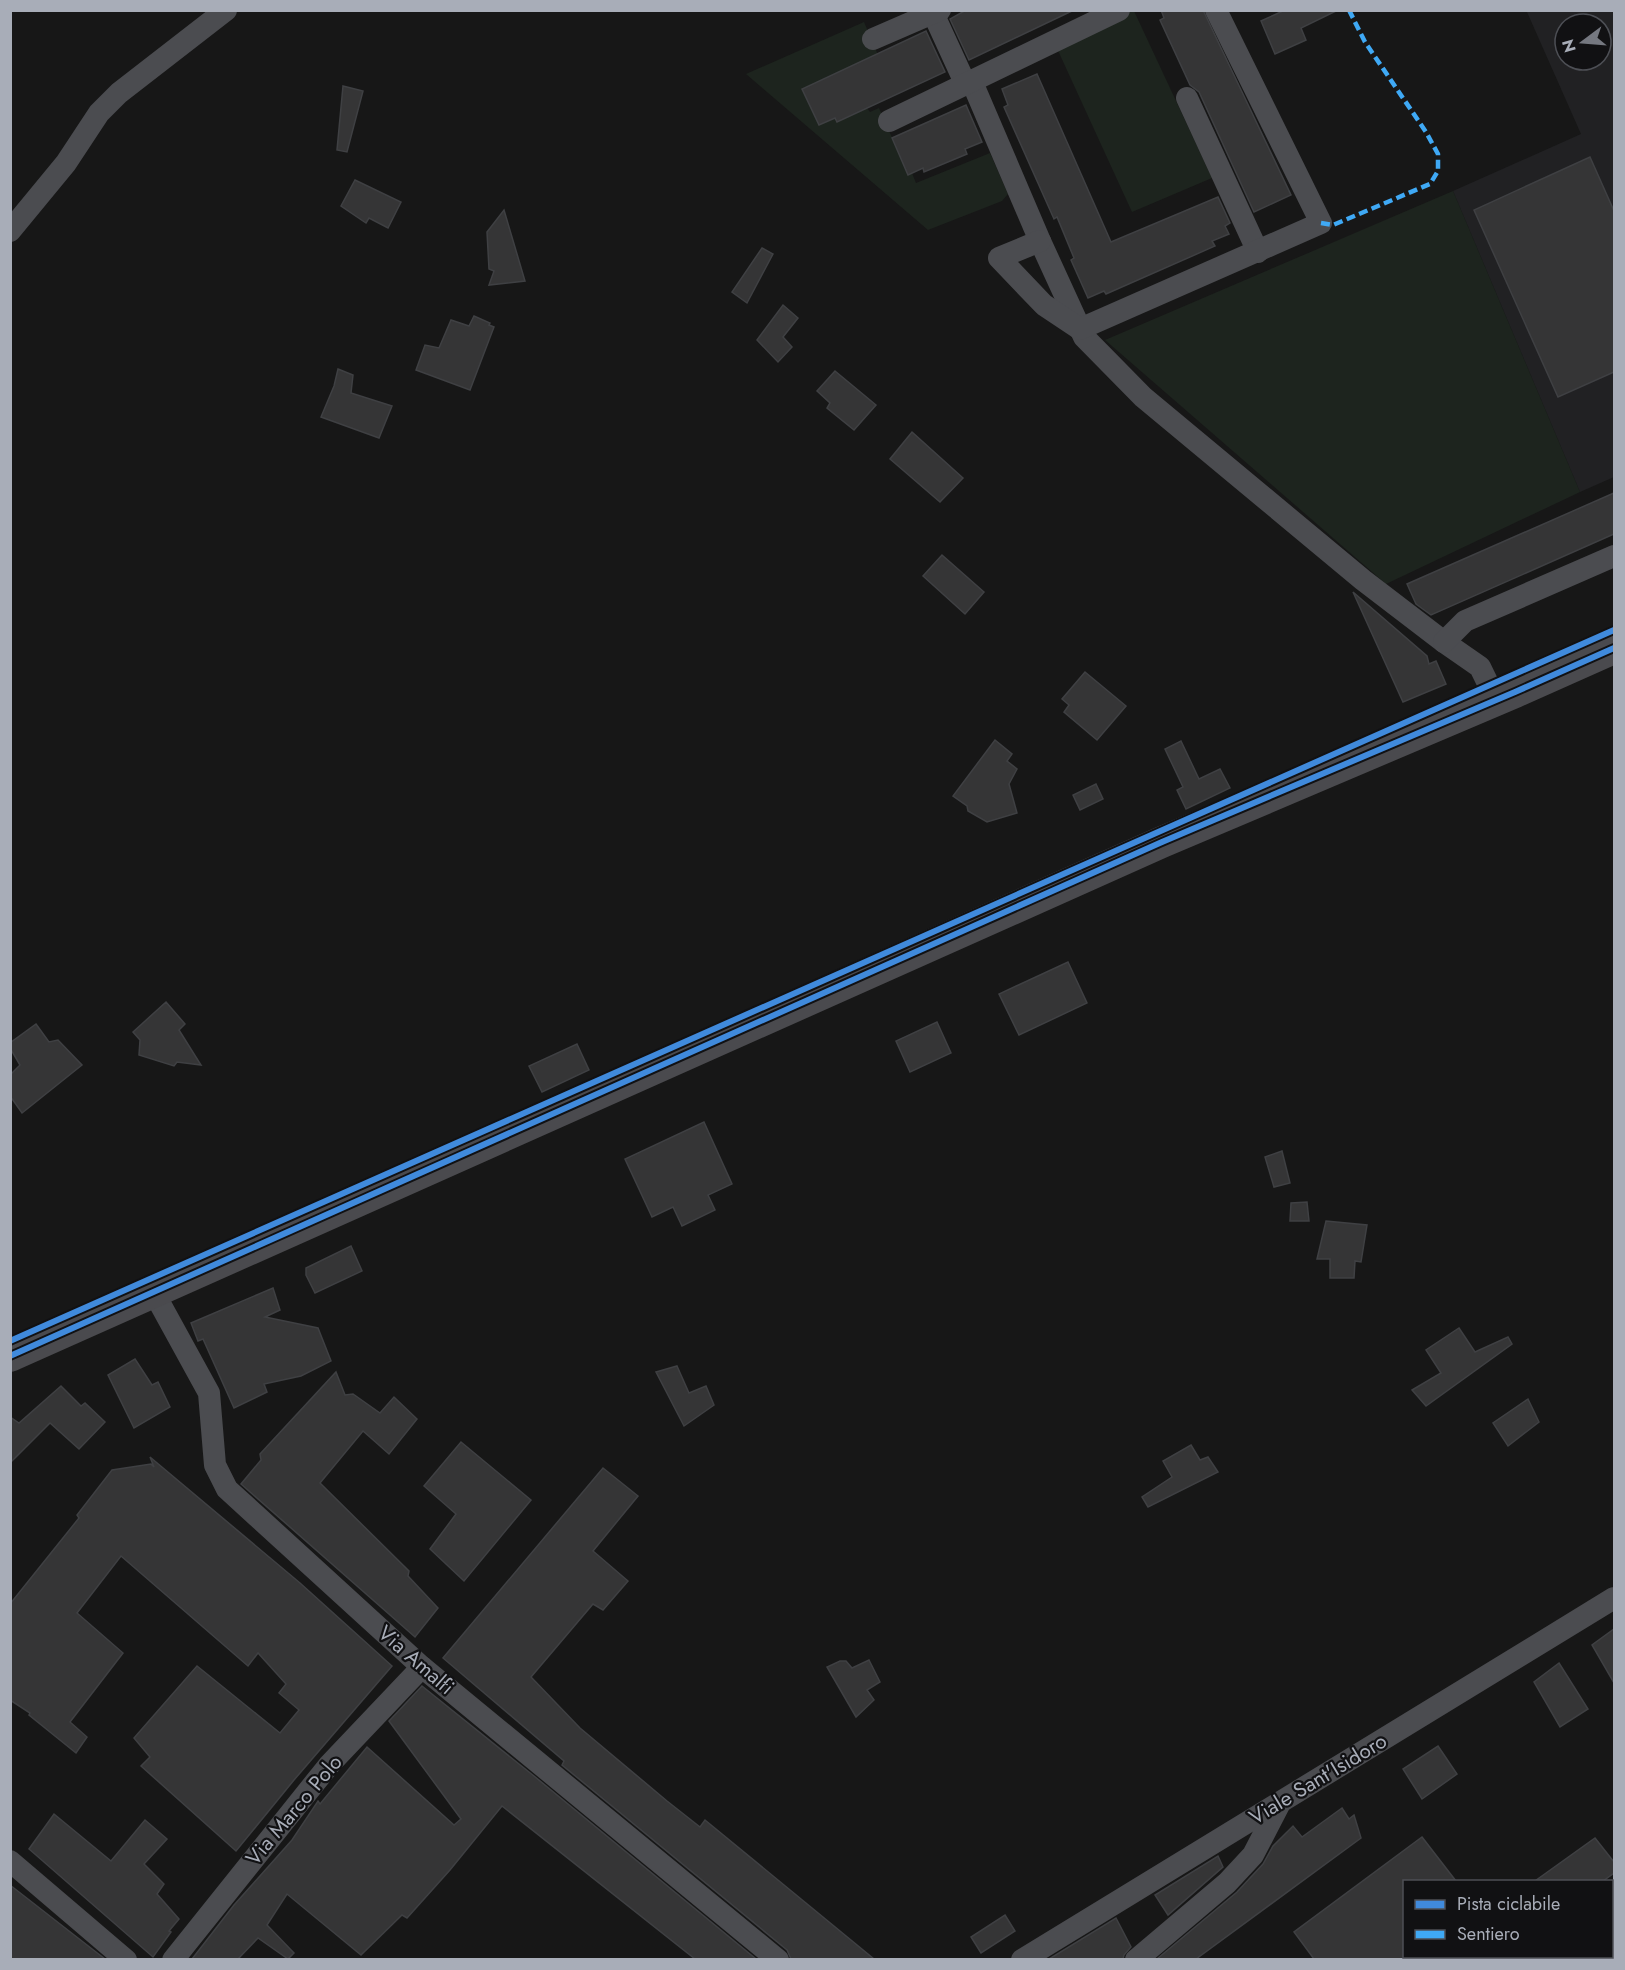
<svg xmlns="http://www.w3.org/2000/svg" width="1625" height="1970" font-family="Jost,sans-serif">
  <rect width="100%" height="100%" fill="#171717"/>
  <path fill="#212123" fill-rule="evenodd" d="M 1529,10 L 1614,11 L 1614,477 L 1580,492 L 1453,191 L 1581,134 L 1527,12 ZM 1565,24 L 1601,24 L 1601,60 L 1565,60 Z"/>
  <g fill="#1d241e">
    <path d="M 1129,11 L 1134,11 L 1212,178 L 1132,212 L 1055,44 Z"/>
    <path d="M 864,22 L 878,55 L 802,89 L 819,125 L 835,118 L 837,122 L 867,108 L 870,112 L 879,108 L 908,174 L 912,173 L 916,183 L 990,153 L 1008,194 L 1002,201 L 928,230 L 746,74 Z"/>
    <path d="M 1453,191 L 1580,492 L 1386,584 L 1105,340 Z"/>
  </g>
  <g fill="#353536" stroke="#3f4043" stroke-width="1.5">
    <path d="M 966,10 L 1074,10 L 969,60 L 950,19 Z"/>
    <path d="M 1161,10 L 1203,10 L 1291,195 L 1254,212 L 1199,92 L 1190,85 L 1160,20 L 1164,18 Z"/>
    <path d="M 1285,10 L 1338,10 L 1301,28 L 1306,40 L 1275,54 L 1261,21 Z"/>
    <path d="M 926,31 L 945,72 L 837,122 L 835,118 L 819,125 L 802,89 Z"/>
    <path d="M 1037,74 L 1111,242 L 1218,197 L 1230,223 L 1225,226 L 1229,234 L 1212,241 L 1215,246 L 1106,294 L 1104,291 L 1088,298 L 1071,260 L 1074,258 L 1057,217 L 1054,219 L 1004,107 L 1008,105 L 1002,89 Z"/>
    <path d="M 343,86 L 363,91 L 347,152 L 337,150 Z"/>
    <path d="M 966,105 L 982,142 L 965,149 L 967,154 L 924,172 L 923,168 L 908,175 L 892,138 Z"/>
    <path d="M 1590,157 L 1614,211 L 1614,372 L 1558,397 L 1474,210 Z"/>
    <path d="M 355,180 L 401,202 L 388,228 L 369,218 L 366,223 L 341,206 Z"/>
    <path d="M 504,210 L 525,281 L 489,285 L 494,271 L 489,269 L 487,232 Z"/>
    <path d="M 762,248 L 773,254 L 747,303 L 732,292 Z"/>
    <path d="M 783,305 L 798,318 L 783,337 L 792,347 L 778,362 L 757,340 Z"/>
    <path d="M 474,316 L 490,323 L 489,325 L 494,327 L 470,390 L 416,370 L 425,345 L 439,348 L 451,320 L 469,326 Z"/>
    <path d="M 338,369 L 353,375 L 351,393 L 392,406 L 379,438 L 321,417 L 334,386 Z"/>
    <path d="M 835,371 L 876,405 L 854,430 L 827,408 L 830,403 L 817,391 Z"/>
    <path d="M 912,432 L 963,478 L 940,502 L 890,459 Z"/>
    <path d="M 1614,493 L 1614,534 L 1431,615 L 1416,604 L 1407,584 Z"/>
    <path d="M 942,555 L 984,592 L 965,614 L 923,576 Z"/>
    <path d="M 1353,592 L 1427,656 L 1429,664 L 1436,661 L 1446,684 L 1403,702 Z"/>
    <path d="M 1085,672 L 1126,706 L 1097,740 L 1064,712 L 1069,705 L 1062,699 Z"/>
    <path d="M 995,740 L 1012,754 L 1007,761 L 1017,769 L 1009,784 L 1017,813 L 987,822 L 968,811 L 967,806 L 953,796 Z"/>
    <path d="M 1181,741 L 1199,779 L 1220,769 L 1230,788 L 1186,809 L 1177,790 L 1183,787 L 1165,749 Z"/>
    <path d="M 1096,784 L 1103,799 L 1080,810 L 1073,795 Z"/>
    <path d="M 1068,962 L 1087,1003 L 1019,1035 L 999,994 Z"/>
    <path d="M 166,1002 L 185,1024 L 179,1030 L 201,1065 L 177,1062 L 174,1066 L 139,1055 L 140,1040 L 133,1032 Z"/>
    <path d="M 937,1022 L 951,1053 L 910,1072 L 896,1041 Z"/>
    <path d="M 36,1024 L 49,1042 L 58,1040 L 82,1065 L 22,1113 L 10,1096 L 10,1075 L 20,1065 L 10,1048 L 10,1043 Z"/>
    <path d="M 577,1044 L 589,1070 L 542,1092 L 529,1066 Z"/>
    <path d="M 704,1122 L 732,1184 L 708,1195 L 715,1210 L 682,1226 L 673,1207 L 652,1217 L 625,1159 Z"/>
    <path d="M 1282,1151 L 1290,1183 L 1274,1187 L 1265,1157 Z"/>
    <path d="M 1307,1202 L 1309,1221 L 1290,1221 L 1291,1203 Z"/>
    <path d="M 1326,1221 L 1367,1225 L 1361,1262 L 1355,1261 L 1354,1278 L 1330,1278 L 1330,1259 L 1317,1259 Z"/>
    <path d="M 351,1246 L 362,1271 L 315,1293 L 306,1275 L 306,1268 Z"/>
    <path d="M 273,1288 L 280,1310 L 265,1317 L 318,1328 L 331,1361 L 301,1376 L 264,1384 L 267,1392 L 234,1408 L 203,1339 L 198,1341 L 191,1323 Z"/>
    <path d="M 1459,1328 L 1475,1352 L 1508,1337 L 1512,1344 L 1426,1406 L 1412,1390 L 1441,1373 L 1426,1350 Z"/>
    <path d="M 135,1359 L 152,1385 L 158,1382 L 170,1407 L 134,1428 L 108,1375 Z"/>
    <path d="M 677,1366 L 689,1393 L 706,1386 L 714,1405 L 684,1426 L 656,1372 Z"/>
    <path d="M 336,1372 L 345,1395 L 353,1394 L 380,1413 L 394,1397 L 417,1419 L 389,1454 L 363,1431 L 320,1483 L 409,1571 L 408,1576 L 438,1608 L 415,1637 L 241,1484 L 261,1460 L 260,1454 Z"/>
    <path d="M 61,1386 L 81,1406 L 85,1403 L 105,1422 L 79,1449 L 50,1423 L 10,1463 L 10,1417 L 19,1423 Z"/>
    <path d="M 1528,1399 L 1539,1422 L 1508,1446 L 1493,1423 Z"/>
    <path d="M 461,1442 L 531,1500 L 464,1581 L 430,1549 L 456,1514 L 424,1486 Z"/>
    <path d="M 1191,1445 L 1200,1460 L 1208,1457 L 1218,1472 L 1148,1507 L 1142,1497 L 1172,1477 L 1163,1461 Z"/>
    <path d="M 150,1457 L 300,1583 L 392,1666 L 294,1780 L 236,1851 L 141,1766 L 150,1757 L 134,1738 L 197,1666 L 280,1733 L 299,1710 L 279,1693 L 286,1684 L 258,1653 L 248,1666 L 121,1556 L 77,1613 L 123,1653 L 70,1722 L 87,1737 L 76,1753 L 29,1715 L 30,1713 L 10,1700 L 10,1604 L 79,1518 L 77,1515 L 112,1470 L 151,1464 L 154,1467 Z"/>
    <path d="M 603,1468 L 638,1496 L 593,1551 L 628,1581 L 603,1610 L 593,1604 L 531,1677 L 580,1728 L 667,1801 L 700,1827 L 705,1820 L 874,1959 L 791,1959 L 787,1950 L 562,1765 L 564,1761 L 443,1658 Z"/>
    <path d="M 1614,1629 L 1614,1683 L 1592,1645 Z"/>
    <path d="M 869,1660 L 880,1682 L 867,1690 L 874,1700 L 856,1717 L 827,1667 L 840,1661 L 846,1661 L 852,1668 Z"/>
    <path d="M 1559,1663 L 1588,1709 L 1560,1727 L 1534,1682 Z"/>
    <path d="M 422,1686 L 534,1776 L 756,1959 L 695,1959 L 502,1806 L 450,1870 L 407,1918 L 402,1915 L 361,1955 L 287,1894 L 267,1925 L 294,1953 L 288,1959 L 258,1938 L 238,1959 L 192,1959 L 234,1905 L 292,1840 L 318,1801 L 320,1804 L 367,1747 L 454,1825 L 461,1819 L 389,1721 Z"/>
    <path d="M 1438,1746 L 1457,1774 L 1422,1799 L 1403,1769 Z"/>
    <path d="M 1342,1808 L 1349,1819 L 1354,1815 L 1361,1838 L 1196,1959 L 1157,1959 L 1237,1892 L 1263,1864 L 1273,1846 L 1293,1826 L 1302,1837 Z"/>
    <path d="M 54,1814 L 111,1861 L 145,1820 L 167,1839 L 144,1864 L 164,1884 L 157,1894 L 179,1919 L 169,1931 L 171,1932 L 153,1957 L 29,1849 Z"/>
    <path d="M 1422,1837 L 1456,1881 L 1404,1881 L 1404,1959 L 1314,1959 L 1294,1932 Z"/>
    <path d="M 1595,1838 L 1614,1862 L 1614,1873 L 1603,1881 L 1535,1881 Z"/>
    <path d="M 1218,1856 L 1223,1867 L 1168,1915 L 1155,1895 Z"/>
    <path d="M 10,1885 L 96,1952 L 105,1959 L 10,1959 Z"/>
    <path d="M 1005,1915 L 1015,1931 L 981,1953 L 971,1937 Z"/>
    <path d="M 1116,1918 L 1131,1947 L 1124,1955 L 1123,1959 L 1049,1959 Z"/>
  </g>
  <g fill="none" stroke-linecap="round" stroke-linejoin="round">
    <g stroke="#4b4c50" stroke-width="22">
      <path d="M 933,13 L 966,85"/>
      <path d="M 873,39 L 940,10"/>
      <path d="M 972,82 L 1040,241 L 1084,337 L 1143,397 L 1363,580 L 1444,642 L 1480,667 L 1496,700"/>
      <path d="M 1187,98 L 1258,252"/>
      <path d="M 889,121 L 1119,10"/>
      <path d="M 10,231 L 66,163 L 99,113 L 119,93 L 226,10"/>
      <path d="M 1040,241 L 999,258 L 1044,305 L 1080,329 L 1321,223 L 1216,10"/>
      <path d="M 1444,642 L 1465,621 L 1614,556"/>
      <path d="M 153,1291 L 209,1393 L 215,1465 L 227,1489 L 422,1667 L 778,1960"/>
      <path d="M 10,1861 L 126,1960"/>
      <path d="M 173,1960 L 329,1765 L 422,1667"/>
      <path d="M 1022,1960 L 1614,1598"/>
      <path d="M 1136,1960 L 1227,1883 L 1253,1855 L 1280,1803"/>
    </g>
    <path stroke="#4a4a4e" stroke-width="32" d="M 10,1356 L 1162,842 L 1515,692 L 1614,648"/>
    <path stroke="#3fa9f5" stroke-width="4.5" stroke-dasharray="9 4.5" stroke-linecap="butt" d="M 1321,223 L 1333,225 L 1430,184 L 1438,171 L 1438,154 L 1426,132 L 1365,42 L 1349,10"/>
    <defs>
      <g id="cycleway">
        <path d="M 10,1341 L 1614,630"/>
        <path d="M 10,1356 L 1162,842 L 1515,692 L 1614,648"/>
      </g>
    </defs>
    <use href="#cycleway" stroke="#111113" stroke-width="10"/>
    <use href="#cycleway" stroke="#408adc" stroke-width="6"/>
  </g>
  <g text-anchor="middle" stroke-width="4.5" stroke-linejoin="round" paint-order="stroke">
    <g font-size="21" fill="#a8adb8" stroke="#111113">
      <text transform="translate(416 1660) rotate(41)" y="7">Via Amalfi</text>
      <text transform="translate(1318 1779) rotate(-31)" y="7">Viale Sant'Isidoro</text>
      <text transform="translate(294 1810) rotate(-50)" y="7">Via Marco Polo</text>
    </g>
  </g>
  <rect width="1625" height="1970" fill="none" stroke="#a8adb8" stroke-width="24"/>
  <rect x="1403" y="1880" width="210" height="78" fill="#111113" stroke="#4d4f55" stroke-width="1.5"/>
  <rect x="1415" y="1900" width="30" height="9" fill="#408adc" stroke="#4d4f55" stroke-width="1.5"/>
  <text x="1457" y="1910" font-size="18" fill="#a8adb8">Pista ciclabile</text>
  <rect x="1415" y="1930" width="30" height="9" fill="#3fa9f5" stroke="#4d4f55" stroke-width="1.5"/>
  <text x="1457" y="1940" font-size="18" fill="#a8adb8">Sentiero</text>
  <g transform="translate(1583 42) rotate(254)"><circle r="28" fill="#111113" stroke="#4d4f55" stroke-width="1.5"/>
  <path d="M0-4.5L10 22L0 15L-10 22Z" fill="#757880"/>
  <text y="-9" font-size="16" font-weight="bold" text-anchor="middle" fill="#a8adb8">N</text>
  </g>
</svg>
